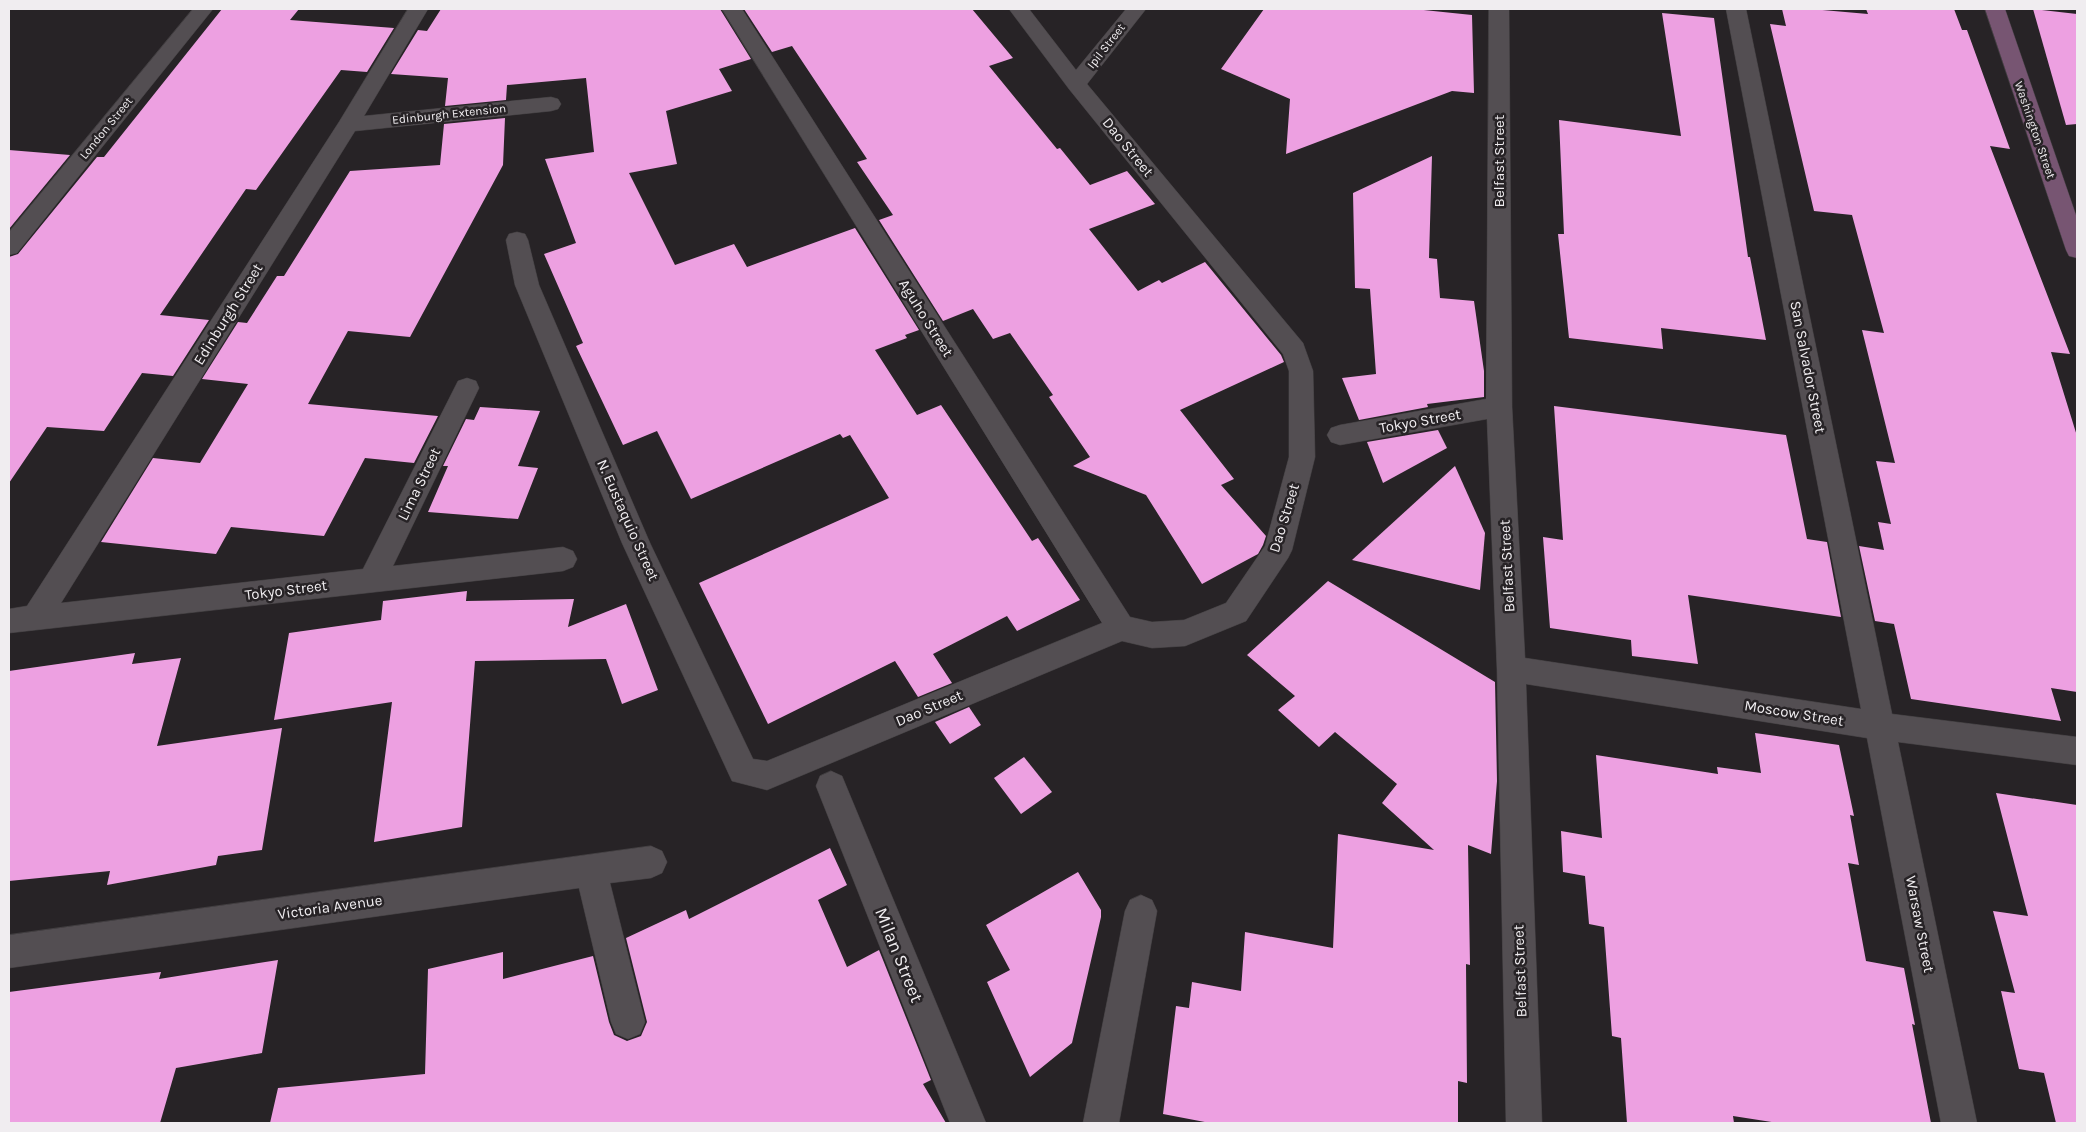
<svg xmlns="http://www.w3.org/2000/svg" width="2086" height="1132" font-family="Karla,sans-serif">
  <rect width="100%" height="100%" fill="#272326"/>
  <g fill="#eda0e1">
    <path d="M 222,9 L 299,9 L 290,20 L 394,28 L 367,72 L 341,70 L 256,190 L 246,189 L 160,315 L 209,320 L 173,376 L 142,373 L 104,431 L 47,427 L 9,483 L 9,257 L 18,254 L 97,157 L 104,157 Z"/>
    <path d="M 441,9 L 720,9 L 751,59 L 719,69 L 732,91 L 666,111 L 677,164 L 629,173 L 675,265 L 734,244 L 747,267 L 855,228 L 919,330 L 905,335 L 907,338 L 875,350 L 917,415 L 941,405 L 1032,541 L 1038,538 L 1080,600 L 1017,631 L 1007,616 L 933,654 L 952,683 L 918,697 L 895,661 L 768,724 L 699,583 L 889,498 L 850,435 L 843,438 L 840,434 L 691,499 L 657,431 L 623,445 L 576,346 L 583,343 L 544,254 L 576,243 L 545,159 L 594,152 L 586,78 L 507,85 L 506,100 L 445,106 L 448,78 L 391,74 L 418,30 L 427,31 Z"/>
    <path d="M 744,9 L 972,9 L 1013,58 L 989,66 L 1057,149 L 1060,148 L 1090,185 L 1127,171 L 1155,204 L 1089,229 L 1138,291 L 1159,280 L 1162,283 L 1205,262 L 1281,355 L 1284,362 L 1180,410 L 1234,479 L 1221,485 L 1266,536 L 1263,545 L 1258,554 L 1202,584 L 1146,495 L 1073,466 L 1090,457 L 1049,397 L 1053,395 L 1010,333 L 993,339 L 973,309 L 943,321 L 879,220 L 893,215 L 857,162 L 867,159 L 792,46 L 772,52 Z"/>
    <path d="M 1264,9 L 1414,9 L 1472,15 L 1474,93 L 1452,91 L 1286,154 L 1290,99 L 1221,69 Z"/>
    <path d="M 1782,9 L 1811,9 L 1868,14 L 1866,9 L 1954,9 L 1962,30 L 1967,30 L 2010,149 L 1990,146 L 2070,354 L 2051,352 L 2077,436 L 2077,692 L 2051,688 L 2061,721 L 1911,699 L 1894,624 L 1875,621 L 1859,546 L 1884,550 L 1878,522 L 1891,524 L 1876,461 L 1895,463 L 1862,330 L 1884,333 L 1852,215 L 1814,211 L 1770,24 L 1786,26 Z"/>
    <path d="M 2033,9 L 2077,14 L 2077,124 L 2066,125 Z"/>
    <path d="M 1662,13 L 1714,18 L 1748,257 L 1750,257 L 1766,340 L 1661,328 L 1663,349 L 1569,338 L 1558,234 L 1564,234 L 1559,120 L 1681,136 Z"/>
    <path d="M 505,118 L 503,165 L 410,337 L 348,331 L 308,404 L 438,416 L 414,463 L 365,458 L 324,536 L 231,527 L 216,554 L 101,542 L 153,458 L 200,463 L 248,384 L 202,379 L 238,322 L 247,323 L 277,276 L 284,276 L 350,171 L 440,165 L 444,124 Z"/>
    <path d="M 9,150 L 70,155 L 9,229 Z"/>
    <path d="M 1432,156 L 1429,258 L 1437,259 L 1440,298 L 1474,301 L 1484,371 L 1484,397 L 1427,404 L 1428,407 L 1359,420 L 1342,378 L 1376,374 L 1370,289 L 1355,288 L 1353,193 Z"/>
    <path d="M 1554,406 L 1786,435 L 1807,539 L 1827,542 L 1841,617 L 1688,595 L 1698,664 L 1632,656 L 1631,640 L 1550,628 L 1543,537 L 1563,540 Z"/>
    <path d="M 480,407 L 540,411 L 518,466 L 538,468 L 518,519 L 428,512 L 448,466 L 443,466 L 466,419 L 474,420 Z"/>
    <path d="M 1438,430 L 1447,448 L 1383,483 L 1367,442 Z"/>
    <path d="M 1455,466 L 1485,533 L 1480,590 L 1352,560 Z"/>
    <path d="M 1328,581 L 1495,682 L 1497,781 L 1491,854 L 1468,845 L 1470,965 L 1466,964 L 1467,1083 L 1458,1081 L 1458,1123 L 1210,1123 L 1163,1114 L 1176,1006 L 1189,1008 L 1192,982 L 1241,991 L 1245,932 L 1333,948 L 1338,834 L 1434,850 L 1382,803 L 1397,784 L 1335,732 L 1319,747 L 1278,710 L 1295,696 L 1247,655 Z"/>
    <path d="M 467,591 L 466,601 L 574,599 L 568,627 L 626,604 L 658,690 L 622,704 L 606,659 L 475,661 L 462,827 L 374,842 L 392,702 L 274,720 L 289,633 L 381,620 L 383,601 Z"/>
    <path d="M 135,653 L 132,664 L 181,658 L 157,746 L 282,728 L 262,850 L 218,856 L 216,865 L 107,885 L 110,871 L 9,881 L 9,671 Z"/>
    <path d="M 969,707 L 981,725 L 950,744 L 935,722 Z"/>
    <path d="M 1755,733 L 1839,745 L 1854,816 L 1850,815 L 1859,865 L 1848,863 L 1866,961 L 1904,968 L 1915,1025 L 1912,1024 L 1931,1123 L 1778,1123 L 1733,1116 L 1734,1123 L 1627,1123 L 1621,1038 L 1612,1036 L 1604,927 L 1589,924 L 1585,876 L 1563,872 L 1561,831 L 1602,838 L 1596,755 L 1718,774 L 1717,767 L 1761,773 Z"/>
    <path d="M 1024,757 L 1052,792 L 1021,814 L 994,778 Z"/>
    <path d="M 1996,793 L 2077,805 L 2077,1123 L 2056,1123 L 2044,1073 L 2019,1069 L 2001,991 L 2015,993 L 1993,911 L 2028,916 Z"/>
    <path d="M 830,848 L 847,885 L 818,900 L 847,967 L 879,950 L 931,1080 L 923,1084 L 946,1123 L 270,1123 L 278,1088 L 425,1074 L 428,969 L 503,952 L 503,979 L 593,956 L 609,1022 L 614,1035 L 627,1041 L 641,1036 L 647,1022 L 626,938 L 686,910 L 689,919 Z"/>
    <path d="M 1078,872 L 1101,910 L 1101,917 L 1072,1043 L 1030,1077 L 987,982 L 1010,970 L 986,925 Z"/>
    <path d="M 278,960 L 262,1053 L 176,1068 L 160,1123 L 9,1123 L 9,992 L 161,972 L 159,979 Z"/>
  </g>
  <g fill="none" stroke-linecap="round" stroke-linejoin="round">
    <defs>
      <g id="street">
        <path d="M 193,9 L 213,9 L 17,253 L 9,255 L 9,232 Z"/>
        <path d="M 408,9 L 428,9 L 364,116 L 551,97 L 558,99 L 561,104 L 558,109 L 551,111 L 355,131 L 61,603 L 363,569 L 458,381 L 467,378 L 476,381 L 479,388 L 393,566 L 563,547 L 573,551 L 577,559 L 573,567 L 563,571 L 9,633 L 9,609 L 27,606 L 339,122 Z"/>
        <path d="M 722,9 L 742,9 L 1130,617 L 1152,622 L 1184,620 L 1226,603 L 1265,546 L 1289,457 L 1289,371 L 1283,354 L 1069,89 L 1009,9 L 1029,9 L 1076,70 L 1126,9 L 1146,9 L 1087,84 L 1303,343 L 1313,371 L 1315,457 L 1292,550 L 1288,558 L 1246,621 L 1185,646 L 1152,648 L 1122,641 L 767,790 L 732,781 L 622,543 L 515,285 L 506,240 L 509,234 L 517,232 L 525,234 L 528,240 L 539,285 L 650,543 L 753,759 L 767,761 L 1102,623 Z"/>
        <path d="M 1489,9 L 1509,9 L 1512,407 L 1525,658 L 1861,709 L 1726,9 L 1746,9 L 1892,714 L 2077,737 L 2077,765 L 1898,742 L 1977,1123 L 1941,1123 L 1867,738 L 1526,684 L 1542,1123 L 1506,1123 L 1497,669 L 1487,419 L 1340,445 L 1331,442 L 1327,435 L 1331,428 L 1340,425 L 1486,399 Z"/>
        <path d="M 831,771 L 842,776 L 986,1123 L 950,1123 L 816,786 L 820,776 Z"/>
        <path d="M 651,846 L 662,851 L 667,862 L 662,873 L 651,878 L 610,883 L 645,1022 L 640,1034 L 628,1039 L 616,1034 L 611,1022 L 579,888 L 9,968 L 9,935 Z"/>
        <path d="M 1141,895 L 1152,900 L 1157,911 L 1119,1123 L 1083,1123 L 1125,911 L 1130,900 Z"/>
      </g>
      <path id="secondary" d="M 1985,9 L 2005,9 L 2077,218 L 2077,258 L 2069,256 L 2066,250 Z"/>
    </defs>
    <use href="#street" stroke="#413e40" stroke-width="1"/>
    <use href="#secondary" stroke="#413e40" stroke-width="1"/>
    <use href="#street" fill="#534e52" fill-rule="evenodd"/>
    <use href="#secondary" fill="#775572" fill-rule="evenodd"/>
  </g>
  <g text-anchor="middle" stroke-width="5" stroke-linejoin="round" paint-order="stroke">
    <g font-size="12" fill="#f0edf0" stroke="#272326">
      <text transform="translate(1106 46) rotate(-52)" y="4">Ipil Street</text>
      <text transform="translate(449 114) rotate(-6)" y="4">Edinburgh Extension</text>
      <text transform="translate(106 128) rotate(-51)" y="4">London Street</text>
      <text transform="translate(2035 130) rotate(71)" y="4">Washington Street</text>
    </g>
    <g font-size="15" fill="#f0edf0" stroke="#272326">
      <text transform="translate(1128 147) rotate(51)" y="5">Dao Street</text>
      <text transform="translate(1499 161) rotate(-90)" y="5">Belfast Street</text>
      <text transform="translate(228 314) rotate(-58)" y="5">Edinburgh Street</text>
      <text transform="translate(926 318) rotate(58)" y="5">Aguho Street</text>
      <text transform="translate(1808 367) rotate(79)" y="5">San Salvador Street</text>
      <text transform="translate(1420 421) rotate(-10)" y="5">Tokyo Street</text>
      <text transform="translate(419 484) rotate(-64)" y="5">Lima Street</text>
      <text transform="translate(1284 518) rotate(-73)" y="5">Dao Street</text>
      <text transform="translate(628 520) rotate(66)" y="5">N. Eustaquio Street</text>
      <text transform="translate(1507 566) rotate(-93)" y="5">Belfast Street</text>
      <text transform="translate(286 590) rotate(-7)" y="5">Tokyo Street</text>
      <text transform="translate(929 708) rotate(-23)" y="5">Dao Street</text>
      <text transform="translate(1794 713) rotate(9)" y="5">Moscow Street</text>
      <text transform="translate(330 907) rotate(-8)" y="5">Victoria Avenue</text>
      <text transform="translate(1920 924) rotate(79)" y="5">Warsaw Street</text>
      <text transform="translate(1520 971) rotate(-92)" y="5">Belfast Street</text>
    </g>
    <g font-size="18" fill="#f0edf0" stroke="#272326">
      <text transform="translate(899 955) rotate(68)" y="6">Milan Street</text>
    </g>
  </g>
  <rect width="2086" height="1132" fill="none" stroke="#f0edf0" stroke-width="20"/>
</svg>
